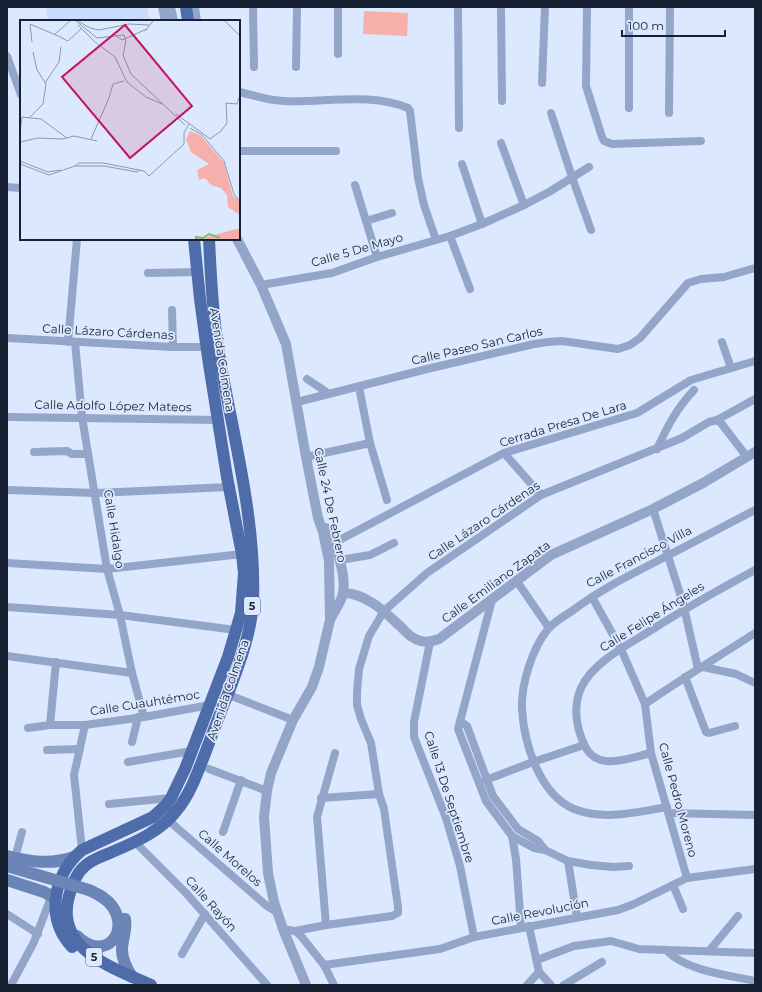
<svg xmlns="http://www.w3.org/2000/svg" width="762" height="992" font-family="Montserrat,sans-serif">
  <rect width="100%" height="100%" fill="#dce8fd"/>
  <path fill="#c9dcff" d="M 46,7 L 147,7 L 150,21 L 48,21 Z"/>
  <path fill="#f7afab" d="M 364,11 L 408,13 L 407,36 L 363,34 Z"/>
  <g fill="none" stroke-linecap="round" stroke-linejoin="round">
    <g stroke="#93a5c8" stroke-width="8">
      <path d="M 253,7 L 254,67"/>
      <path d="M 338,7 L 338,54"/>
      <path d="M 458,7 L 459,128"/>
      <path d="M 501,7 L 502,101"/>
      <path d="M 587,7 L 586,86 L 602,137 L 604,141 L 612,144 L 701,141"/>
      <path d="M 7,56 L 21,95"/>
      <path d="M 296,67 L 297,7"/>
      <path d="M 542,83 L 545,7"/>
      <path d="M 239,92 C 254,95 269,101 284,101 C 323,103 371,92 408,108 L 410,111 L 418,178 L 424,205 L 436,240"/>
      <path d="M 629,108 L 629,7"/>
      <path d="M 551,113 L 572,177 L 591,230"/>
      <path d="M 669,113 L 670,7"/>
      <path d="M 501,143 L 524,205"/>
      <path d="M 239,151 L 336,151"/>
      <path d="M 462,164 L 482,224"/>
      <path d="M 355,185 L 377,257"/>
      <path d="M 7,187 L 21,188"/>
      <path d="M 366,221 L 392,213"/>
      <path d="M 450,236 L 470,289"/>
      <path d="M 148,273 L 198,272"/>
      <path d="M 261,285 L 332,273 L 377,257 L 450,236 L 482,224 L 524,205 L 549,192 L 589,167"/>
      <path d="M 172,310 L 173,347"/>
      <path d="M 7,338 L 173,347 L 207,347"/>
      <path d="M 68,342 L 77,239"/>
      <path d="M 75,342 L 82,417 L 107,569 L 120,615 L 132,673 L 144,717"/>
      <path d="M 722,342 L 731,368"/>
      <path d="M 307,379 L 328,393"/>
      <path d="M 359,387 L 370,443 L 387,500"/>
      <path d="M 297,402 L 431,368 L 534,344 L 548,342 L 562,341 L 618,349 L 630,345 L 640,338 L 688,283 L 701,279 L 724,277 L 755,268"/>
      <path d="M 7,417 L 219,420"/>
      <path d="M 717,420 L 721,423 L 747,457"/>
      <path d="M 657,449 C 667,427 677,408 694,390"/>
      <path d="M 34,452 L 67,451 L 72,454 L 88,454"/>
      <path d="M 504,453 L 541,495"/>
      <path d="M 306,457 L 370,443"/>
      <path d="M 7,490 L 96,493 L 229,487"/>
      <path d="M 653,509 L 683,603 L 698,669"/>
      <path d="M 334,543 L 504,453 L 637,413 L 691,380 L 755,361"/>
      <path d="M 340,560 L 370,555 L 394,543"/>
      <path d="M 7,563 L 107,569 L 242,554"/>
      <path d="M 516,580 L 549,628"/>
      <path d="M 592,597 L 621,649 L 645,704 L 651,753 L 687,878"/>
      <path d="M 492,600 L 458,729 L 486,801 L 512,836 L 534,848 L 545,850 L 568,861 L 591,865 L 613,867 L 629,866"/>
      <path d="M 7,607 L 120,615 L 236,630"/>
      <path d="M 430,642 L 414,722 L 414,737 L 446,818 L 460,866 L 474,937"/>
      <path d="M 7,656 L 132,673"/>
      <path d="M 703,667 L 736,674 L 755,683"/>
      <path d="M 685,677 L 706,732 L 709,733 L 735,726"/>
      <path d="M 234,697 L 293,720"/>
      <path d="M 645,704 C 681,679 718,657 755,633"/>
      <path d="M 460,721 L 467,726 L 493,796 L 518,829 L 538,841 L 545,850"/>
      <path d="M 50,725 L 56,662"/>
      <path d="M 28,728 L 50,725 L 85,725 L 144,717 L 210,705"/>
      <path d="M 132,742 L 138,717"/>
      <path d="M 47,750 L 80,749"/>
      <path d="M 651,753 C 628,758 596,773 584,744 C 576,727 573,706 581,688 C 593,662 629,644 653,629 C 686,608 720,589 755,570"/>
      <path d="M 128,762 L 191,751"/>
      <path d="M 209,769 L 267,791"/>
      <path d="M 486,780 L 533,762 L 584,745"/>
      <path d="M 321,798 L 379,794"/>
      <path d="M 109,804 L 171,798"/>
      <path d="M 667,807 C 637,812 604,821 574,809 C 539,794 524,743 522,709 C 521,684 532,649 548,629 C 554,622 564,616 572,611 C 602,588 636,572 669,555 C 698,540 726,525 755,510"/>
      <path d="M 669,813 L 755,815"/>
      <path d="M 168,820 L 267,906 L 277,912"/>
      <path d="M 223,832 L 241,780"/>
      <path d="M 512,836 L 516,859 L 521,927"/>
      <path d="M 135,842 L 186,893 L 267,985"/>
      <path d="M 82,850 L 74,775 L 85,725"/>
      <path d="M 15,858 L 22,832"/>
      <path d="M 568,861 L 577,917"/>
      <path d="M 673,885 L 683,909"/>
      <path d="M 7,914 L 38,934"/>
      <path d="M 326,925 L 317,817 L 335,753"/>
      <path d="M 529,926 L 539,972"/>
      <path d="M 283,929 L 295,931 L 301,936 L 324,965 L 334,985"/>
      <path d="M 295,931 L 326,925 L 392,916 L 398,913 L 398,907 L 384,809 L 379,794 L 371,743 L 361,719 L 357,705 L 357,692 L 359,669 L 369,636 L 384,611 L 427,573 L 541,495 L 682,438 L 709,422 L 717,420 L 755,399"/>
      <path d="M 666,950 C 686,971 727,975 755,981"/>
      <path d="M 709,951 L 738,916"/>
      <path d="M 182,954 L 205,914"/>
      <path d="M 537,960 L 574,946 L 611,941 L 639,949 L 755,953"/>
      <path d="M 324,965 L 440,949 L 474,937 L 618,910 L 634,904 L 687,878 L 755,869"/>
      <path d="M 539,972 L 551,985"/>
      <path d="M 11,985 L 34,942 L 53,892"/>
      <path d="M 527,985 L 539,972"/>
      <path d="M 564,985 L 602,962"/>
    </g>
    <g stroke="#93a5c8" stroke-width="10">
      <path d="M 163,7 L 166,21"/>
      <path d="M 170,7 L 173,21"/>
      <path d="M 194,7 L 196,21"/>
      <path d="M 237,239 L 261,285 L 286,344 L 306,457 L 318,518 L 323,532 L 329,561 L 330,620 L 319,667 L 312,687 L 293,720 L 271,773 L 267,791 L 264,817 L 268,873 L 274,902 L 283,929 L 306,985"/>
      <path d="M 326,528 C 336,544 348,578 342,597 C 339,605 334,612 330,620"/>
      <path d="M 343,593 C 366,593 385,612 401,627 C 407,633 412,639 421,641 C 427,643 433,641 439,639 L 551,555 L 653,509 L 703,483 L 755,452"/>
    </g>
    <g stroke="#6a85b6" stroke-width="12">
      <path d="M 7,856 C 30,862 52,865 74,857"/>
      <path d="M 7,880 L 44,892 L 55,898"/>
      <path d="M 125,919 C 127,930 122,939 122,950 C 122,960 127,969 132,977"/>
      <path d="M 77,936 C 105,963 131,932 112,906 C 106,898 97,894 89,890"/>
    </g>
    <g stroke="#4d6ca9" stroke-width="12">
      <path d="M 186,7 L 188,21"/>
      <path d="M 72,947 C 45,918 53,875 82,850 L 153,817 L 165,806 L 171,798 L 185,769 L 228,657 L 241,613 L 244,573 L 242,554 L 227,477 L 208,358 L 200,299 L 194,239"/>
      <path d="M 151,985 C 113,968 54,949 69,896 C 72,885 76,873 85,866 C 92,859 103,856 112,852 C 136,842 161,831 177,810 C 191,793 198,771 206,751 C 213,732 220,713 228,694 C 239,665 251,634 253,602 C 256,520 234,440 220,360 C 213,320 211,280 209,239"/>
    </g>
    <path stroke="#6a85b6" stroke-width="12" d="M 7,866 L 89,890"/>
  </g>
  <g text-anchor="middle" stroke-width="3.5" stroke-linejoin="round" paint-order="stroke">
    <g fill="#dce8fd" stroke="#525d70" stroke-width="1">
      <rect x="244" y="597" width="16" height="18" rx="3"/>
      <rect x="86" y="948" width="16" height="18" rx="3"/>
    </g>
    <g font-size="11" font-weight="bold" fill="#172134">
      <text x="252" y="610">5</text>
      <text x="94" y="961">5</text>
    </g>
    <g font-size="12" fill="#172134" stroke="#dce8fd">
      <text transform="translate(357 250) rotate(-16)" y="4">Calle 5 De Mayo</text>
      <text transform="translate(108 332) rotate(3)" y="4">Calle Lázaro Cárdenas</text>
      <text transform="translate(477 346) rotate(-13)" y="4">Calle Paseo San Carlos</text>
      <text transform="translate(222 360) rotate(81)" y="4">Avenida Colmena</text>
      <text transform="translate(113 406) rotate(1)" y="4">Calle Adolfo López Mateos</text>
      <text transform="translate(563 424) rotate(-17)" y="4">Cerrada Presa De Lara</text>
      <text transform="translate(330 505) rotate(78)" y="4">Calle 24 De Febrero</text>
      <text transform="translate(484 521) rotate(-34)" y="4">Calle Lázaro Cárdenas</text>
      <text transform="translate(114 529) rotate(81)" y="4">Calle Hidalgo</text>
      <text transform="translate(639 557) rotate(-28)" y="4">Calle Francisco Villa</text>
      <text transform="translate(496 582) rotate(-36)" y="4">Calle Emiliano Zapata</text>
      <text transform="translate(652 617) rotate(-32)" y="4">Calle Felipe Ángeles</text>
      <text transform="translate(228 690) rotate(-71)" y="4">Avenida Colmena</text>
      <text transform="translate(145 703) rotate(-9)" y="4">Calle Cuauhtémoc</text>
      <text transform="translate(449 797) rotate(72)" y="4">Calle 13 De Septiembre</text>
      <text transform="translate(678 800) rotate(75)" y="4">Calle Pedro Moreno</text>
      <text transform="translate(230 858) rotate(41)" y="4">Calle Morelos</text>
      <text transform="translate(211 904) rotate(48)" y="4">Calle Rayón</text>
      <text transform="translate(540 912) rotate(-11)" y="4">Calle Revolución</text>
    </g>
  </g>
  <g transform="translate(20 20)">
    <rect width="220" height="220" fill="#dce8fd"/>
    <path d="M 170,111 L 181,116 L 204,143 L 213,176 L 220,181 L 220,195 L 208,187 L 207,175 L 201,168 L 191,165 L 185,158 L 179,160 L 177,150 L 189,144 L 171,132 L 166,119 ZM 216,209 L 220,209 L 220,219 L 176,219 L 176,217 L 183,218 Z" fill="#f7afab"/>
    <path fill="none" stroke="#7cbe76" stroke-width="2" d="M 176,219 L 176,217 L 183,218 L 189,214 L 200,218"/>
    <path fill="none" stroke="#8d98ad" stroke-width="1" d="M 56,1 L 77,18 L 104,15 L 106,21 L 103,35 L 111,54 L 165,105M 58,1 L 70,8 L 79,10 L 109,4 L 129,5M 205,1 L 220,16M 58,5 L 75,22 L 95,37 L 107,62 L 126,77 L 142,84M 125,11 L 133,1M 35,14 L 50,1M 95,15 L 102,20 L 127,9M 38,16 L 48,21 L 62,8M 12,22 L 10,4 L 38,16M 25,63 L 39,42 L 41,27M 156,94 L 182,113M 9,98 L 23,84 L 26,64 L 17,50 L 13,32M 170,108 L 182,115 L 204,141 L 214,174 L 220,182M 0,112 L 2,97 L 21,99 L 47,118M 181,112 L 190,119 L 201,111 L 207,103 L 206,83 L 217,84 L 220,75M 71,119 L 89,78 L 93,64 L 104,61M 0,122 L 18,118 L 43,119 L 54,116 L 77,121M 0,141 L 28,152 L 41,150M 0,144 L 29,155 L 55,146 L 84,146 L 117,152 L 120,150M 55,146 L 59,143 L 83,143 L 124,151 L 129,156 L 164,124 L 164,113 L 169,104"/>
    <path fill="#c2185b" fill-opacity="0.15" stroke="#c2185b" stroke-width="2" d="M 105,5 L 172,86 L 110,138 L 42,57 Z"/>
    <rect width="220" height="220" fill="none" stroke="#172134" stroke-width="2"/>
  </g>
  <rect width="762" height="992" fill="none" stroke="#172134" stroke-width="16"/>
  <path d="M622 30v6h103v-6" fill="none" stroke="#172134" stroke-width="2"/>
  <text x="628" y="30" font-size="12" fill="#172134" stroke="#dce8fd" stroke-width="3" paint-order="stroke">100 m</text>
</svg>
